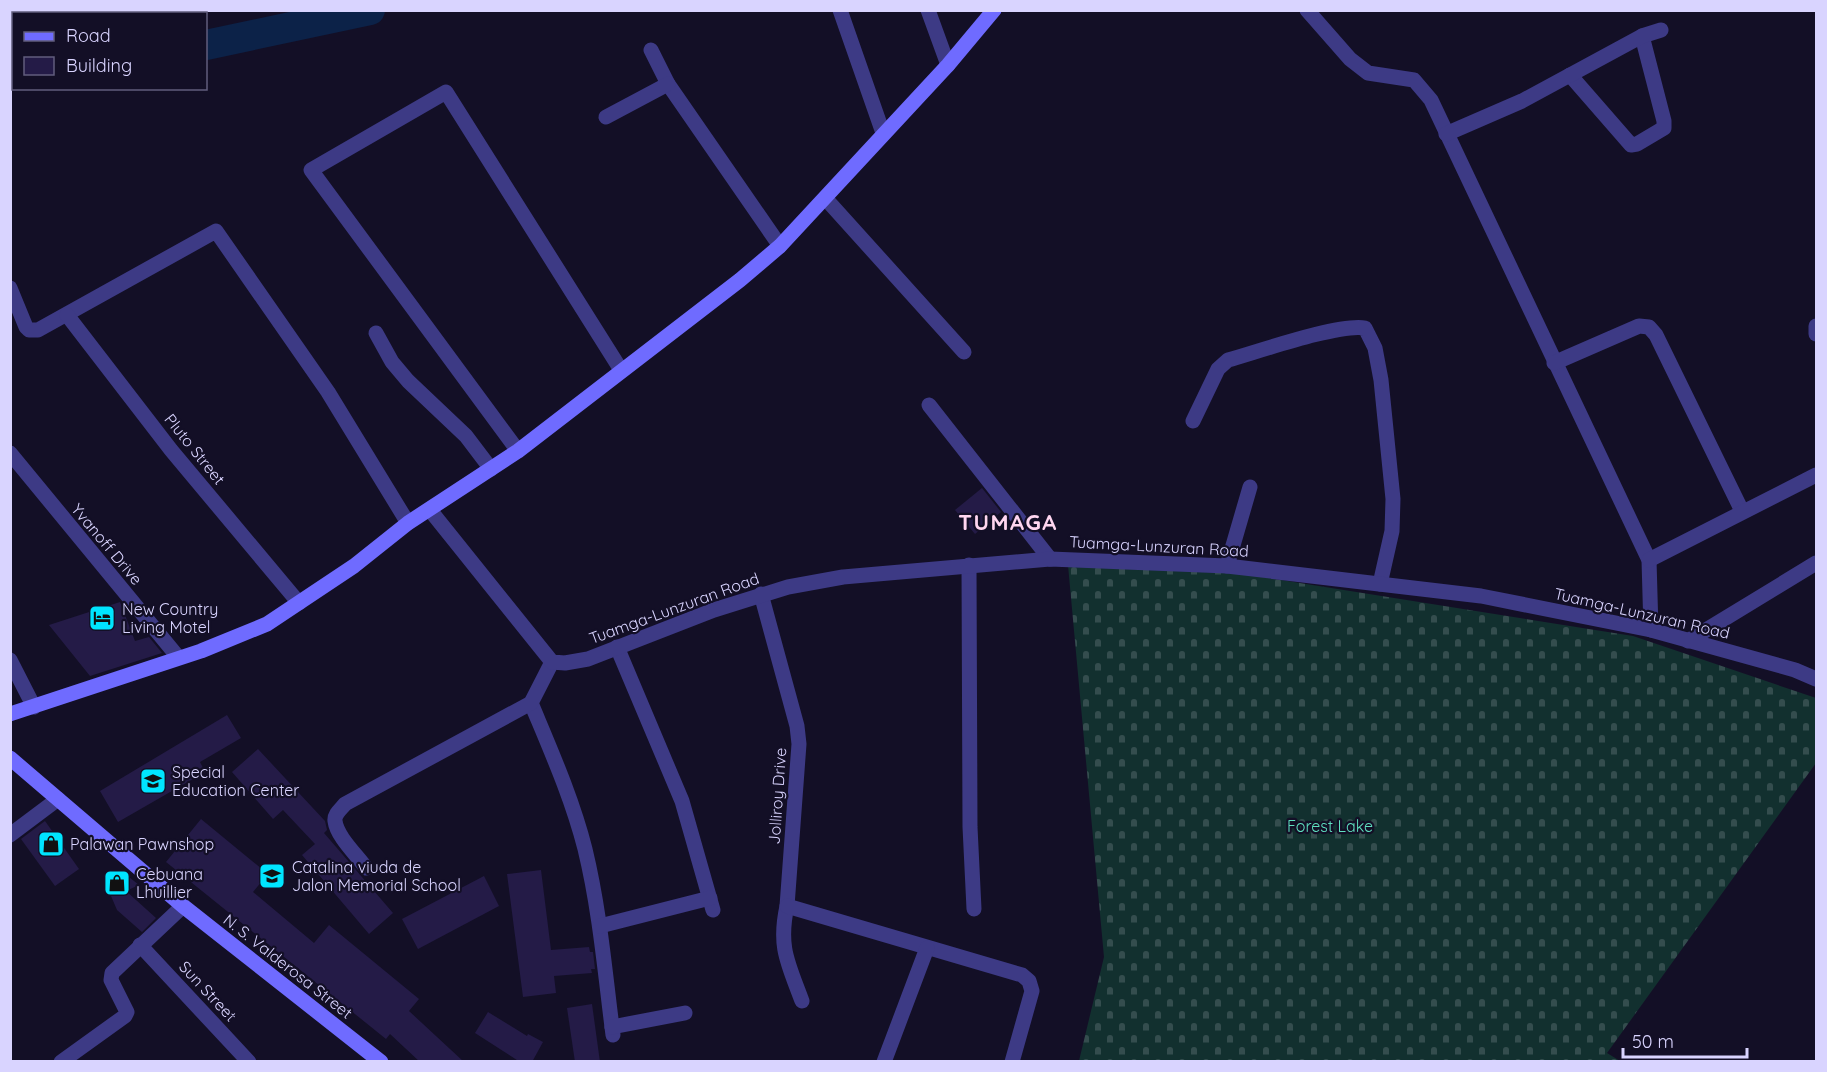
<svg xmlns="http://www.w3.org/2000/svg" width="1827" height="1072" font-family="Quicksand,sans-serif">
  <defs>
    <pattern id="cemetery-stones" width="16" height="16" patternUnits="userSpaceOnUse" patternTransform="scale(1.5)"><rect width="16" height="16" fill="#12302f"/><path d="M2 7V4a2 2 0 0 1 4 0v3zM10 15v-3a2 2 0 0 1 4 0v3z" fill="#344d4e"/></pattern>
  </defs>
  <rect width="100%" height="100%" fill="#130f26"/>
  <path fill="url(#cemetery-stones)" d="M 1068,565 L 1244,574 L 1633,636 L 1816,698 L 1816,763 L 1607,1053 L 1620,1061 L 1079,1061 L 1104,957 Z"/>
  <g fill="none" stroke-linecap="round" stroke-linejoin="round">
    <g stroke="#0c2248" stroke-width="30">
      <path d="M 206,45 L 370,10"/>
      <path d="M 10,63 L 14,63"/>
    </g>
  </g>
  <g fill="#241b47">
    <path d="M 982,488 L 1001,512 L 975,534 L 955,510 Z"/>
    <path d="M 120,602 L 135,641 L 149,637 L 162,653 L 90,676 L 49,625 Z"/>
    <path d="M 227,715 L 241,738 L 200,762 L 205,772 L 118,822 L 100,791 Z"/>
    <path d="M 258,749 L 325,821 L 327,830 L 324,833 L 393,913 L 369,934 L 302,855 L 315,844 L 283,810 L 273,819 L 232,772 Z"/>
    <path d="M 201,819 L 268,874 L 253,892 L 314,943 L 329,925 L 419,999 L 409,1011 L 464,1062 L 420,1062 L 390,1034 L 386,1039 L 166,862 Z"/>
    <path d="M 45,821 L 79,869 L 55,886 L 21,839 Z"/>
    <path d="M 541,870 L 551,950 L 589,947 L 590,952 L 593,952 L 595,969 L 591,969 L 592,973 L 554,976 L 556,993 L 523,997 L 507,874 Z"/>
    <path d="M 124,873 L 139,885 L 126,891 L 156,918 L 142,932 L 117,910 L 105,882 Z"/>
    <path d="M 484,876 L 499,906 L 418,949 L 402,919 Z"/>
    <path d="M 592,1004 L 600,1062 L 575,1062 L 567,1008 Z"/>
    <path d="M 488,1012 L 527,1036 L 528,1034 L 543,1042 L 532,1062 L 520,1062 L 475,1033 Z"/>
  </g>
  <g fill="none" stroke-linecap="round" stroke-linejoin="round">
    <g stroke="#3d3a85" stroke-width="15">
      <path d="M 840,10 L 883,133"/>
      <path d="M 928,10 L 948,65"/>
      <path d="M 1307,10 L 1350,59 L 1368,73 L 1414,80 L 1431,100 L 1649,560 L 1651,630"/>
      <path d="M 651,50 L 668,84 L 780,246"/>
      <path d="M 1570,75 L 1631,145 L 1637,144 L 1664,128 L 1664,121 L 1642,36"/>
      <path d="M 606,117 L 668,84"/>
      <path d="M 1446,134 L 1522,101 L 1642,36 L 1661,30"/>
      <path d="M 826,199 L 964,352"/>
      <path d="M 10,288 L 26,327 L 29,330 L 38,330 L 216,231 L 328,392 L 408,523"/>
      <path d="M 67,315 L 171,450 L 299,603"/>
      <path d="M 1816,326 L 1816,334"/>
      <path d="M 376,333 L 392,362 L 408,381 L 466,436 L 491,469"/>
      <path d="M 1554,363 L 1639,326 L 1649,327 L 1656,335 L 1742,511"/>
      <path d="M 929,405 L 1050,559"/>
      <path d="M 1193,421 L 1218,369 L 1228,360 C 1257,352 1340,323 1365,328 L 1375,348 L 1381,380 L 1393,499 L 1392,531 L 1380,584"/>
      <path d="M 518,451 L 311,170 L 446,92 L 621,370"/>
      <path d="M 10,453 L 178,657"/>
      <path d="M 1649,560 L 1816,475"/>
      <path d="M 969,565 L 970,827 L 974,909"/>
      <path d="M 1227,566 L 1250,487"/>
      <path d="M 761,594 L 797,726 L 799,744 L 787,906 C 778,947 788,963 802,1001"/>
      <path d="M 1688,641 L 1816,563"/>
      <path d="M 617,647 L 682,801 L 713,910"/>
      <path d="M 10,660 L 34,707"/>
      <path d="M 531,703 C 551,751 572,798 585,849 C 600,911 605,973 613,1035"/>
      <path d="M 10,835 L 58,799"/>
      <path d="M 366,868 C 357,855 337,837 335,821 C 334,814 341,809 345,804 L 531,703 L 552,662"/>
      <path d="M 787,906 L 1022,975 L 1029,981 L 1032,991 L 1012,1062"/>
      <path d="M 600,926 L 710,898"/>
      <path d="M 140,945 L 249,1062"/>
      <path d="M 612,1027 L 685,1013"/>
      <path d="M 61,1062 L 125,1016 L 127,1012 L 111,980 L 112,973 L 183,906"/>
      <path d="M 884,1062 L 927,948"/>
    </g>
    <path stroke="#3d3a85" stroke-width="15" d="M 430,510 L 552,662 L 565,663 L 588,659 L 714,610 L 788,587 L 843,577 L 1050,559 L 1227,566 L 1481,596 L 1651,630 L 1795,670 L 1816,679"/>
    <g stroke="#6f6bff" stroke-width="15">
      <path d="M 10,714 L 201,651 L 267,624 L 354,566 L 408,523 L 518,451 L 740,280 L 780,246 L 948,65 L 994,10"/>
      <path d="M 10,758 L 183,906 L 381,1062"/>
    </g>
  </g>
  <defs>
    <symbol id="hotel-square" viewBox="-11 -11 22 22"><rect x="-9" y="-9" width="18" height="18" rx="4" fill="#00e5ff" stroke="#130f26"/><path d="M-6-4.5h1.5V1H6V5H4.5V3h-9V5H-6ZM-4 0a1.8 1.8 0 1 1 3.6 0ZM.5 0V-2.5h3Q6-2.5 6 0Z" fill="#111"/></symbol>
    <symbol id="school-square" viewBox="-11 -11 22 22"><rect x="-9" y="-9" width="18" height="18" rx="4" fill="#00e5ff" stroke="#130f26"/><path d="M0-5L7-2L0 1L-7-2ZM-4 1L0 2.5L4 1V4Q0 6-4 4Z" fill="#111"/></symbol>
    <symbol id="shop-square" viewBox="-11 -11 22 22"><rect x="-9" y="-9" width="18" height="18" rx="4" fill="#00e5ff" stroke="#130f26"/><path d="M-5-2.5h2.3a2.7 3.5 0 0 1 5.4 0H5L5.5 6h-11ZM-1.5-2.5h3a1.5 2.3 0 0 0-3 0Z" fill="#111"/></symbol>
  </defs>
  <g fill-rule="evenodd">
    <use href="#hotel-square" x="87" y="603" width="30" height="30"/>
    <use href="#school-square" x="138" y="766" width="30" height="30"/>
    <use href="#shop-square" x="36" y="829" width="30" height="30"/>
    <use href="#school-square" x="257" y="861" width="30" height="30"/>
    <use href="#shop-square" x="102" y="868" width="30" height="30"/>
  </g>
  <g text-anchor="middle" stroke-width="4.5" stroke-linejoin="round" paint-order="stroke">
    <g font-size="16" fill="#d9d4ff" stroke="#130f26">
      <text transform="translate(195 449) rotate(51)" y="6">Pluto Street</text>
      <text transform="translate(107 544) rotate(50)" y="6">Yvanoff Drive</text>
      <text transform="translate(1159 546) rotate(3)" y="6">Tuamga-Lunzuran Road</text>
      <text transform="translate(674 608) rotate(-20)" y="6">Tuamga-Lunzuran Road</text>
      <text transform="translate(1642 613) rotate(13)" y="6">Tuamga-Lunzuran Road</text>
      <text transform="translate(777 796) rotate(-86)" y="6">Jolliroy Drive</text>
      <text transform="translate(288 966) rotate(38)" y="6">N. S. Valderosa Street</text>
      <text transform="translate(208 991) rotate(47)" y="6">Sun Street</text>
    </g>
    <g font-size="16" fill="#d9d4ff" stroke="#130f26" text-anchor="start">
      <text x="122" y="615">New Country<tspan x="122" dy="18">Living Motel</tspan></text>
      <text x="172" y="778">Special<tspan x="172" dy="18">Education Center</tspan></text>
      <text x="70" y="850">Palawan Pawnshop</text>
      <text x="292" y="873">Catalina viuda de<tspan x="292" dy="18">Jalon Memorial School</tspan></text>
      <text x="136" y="880">Cebuana<tspan x="136" dy="18">Lhuillier</tspan></text>
    </g>
    <g font-size="16" fill="#5fe0c0" stroke="#130f26">
      <text x="1330" y="832">Forest Lake</text>
    </g>
    <g font-size="22" font-weight="bold" letter-spacing="1.5" fill="#ffd6f0" stroke="#130f26">
      <text x="1008" y="530">TUMAGA</text>
    </g>
  </g>
  <rect width="1827" height="1072" fill="none" stroke="#d9d4ff" stroke-width="24"/>
  <rect x="12" y="12" width="195" height="78" fill="#130f26" stroke="#625e7d" stroke-width="1.5"/>
  <rect x="24" y="32" width="30" height="9" fill="#6f6bff" stroke="#625e7d" stroke-width="1.5"/>
  <text x="66" y="42" font-size="18" fill="#d9d4ff">Road</text>
  <rect x="24" y="57" width="30" height="18" fill="#241b47" stroke="#625e7d" stroke-width="1.5"/>
  <text x="66" y="72" font-size="18" fill="#d9d4ff">Building</text>
  <path d="M1623 1048v9h124v-9" fill="none" stroke="#d9d4ff" stroke-width="3"/>
  <text x="1632" y="1048" font-size="18" fill="#d9d4ff" stroke="#130f26" stroke-width="4.5" paint-order="stroke">50 m</text>
</svg>
